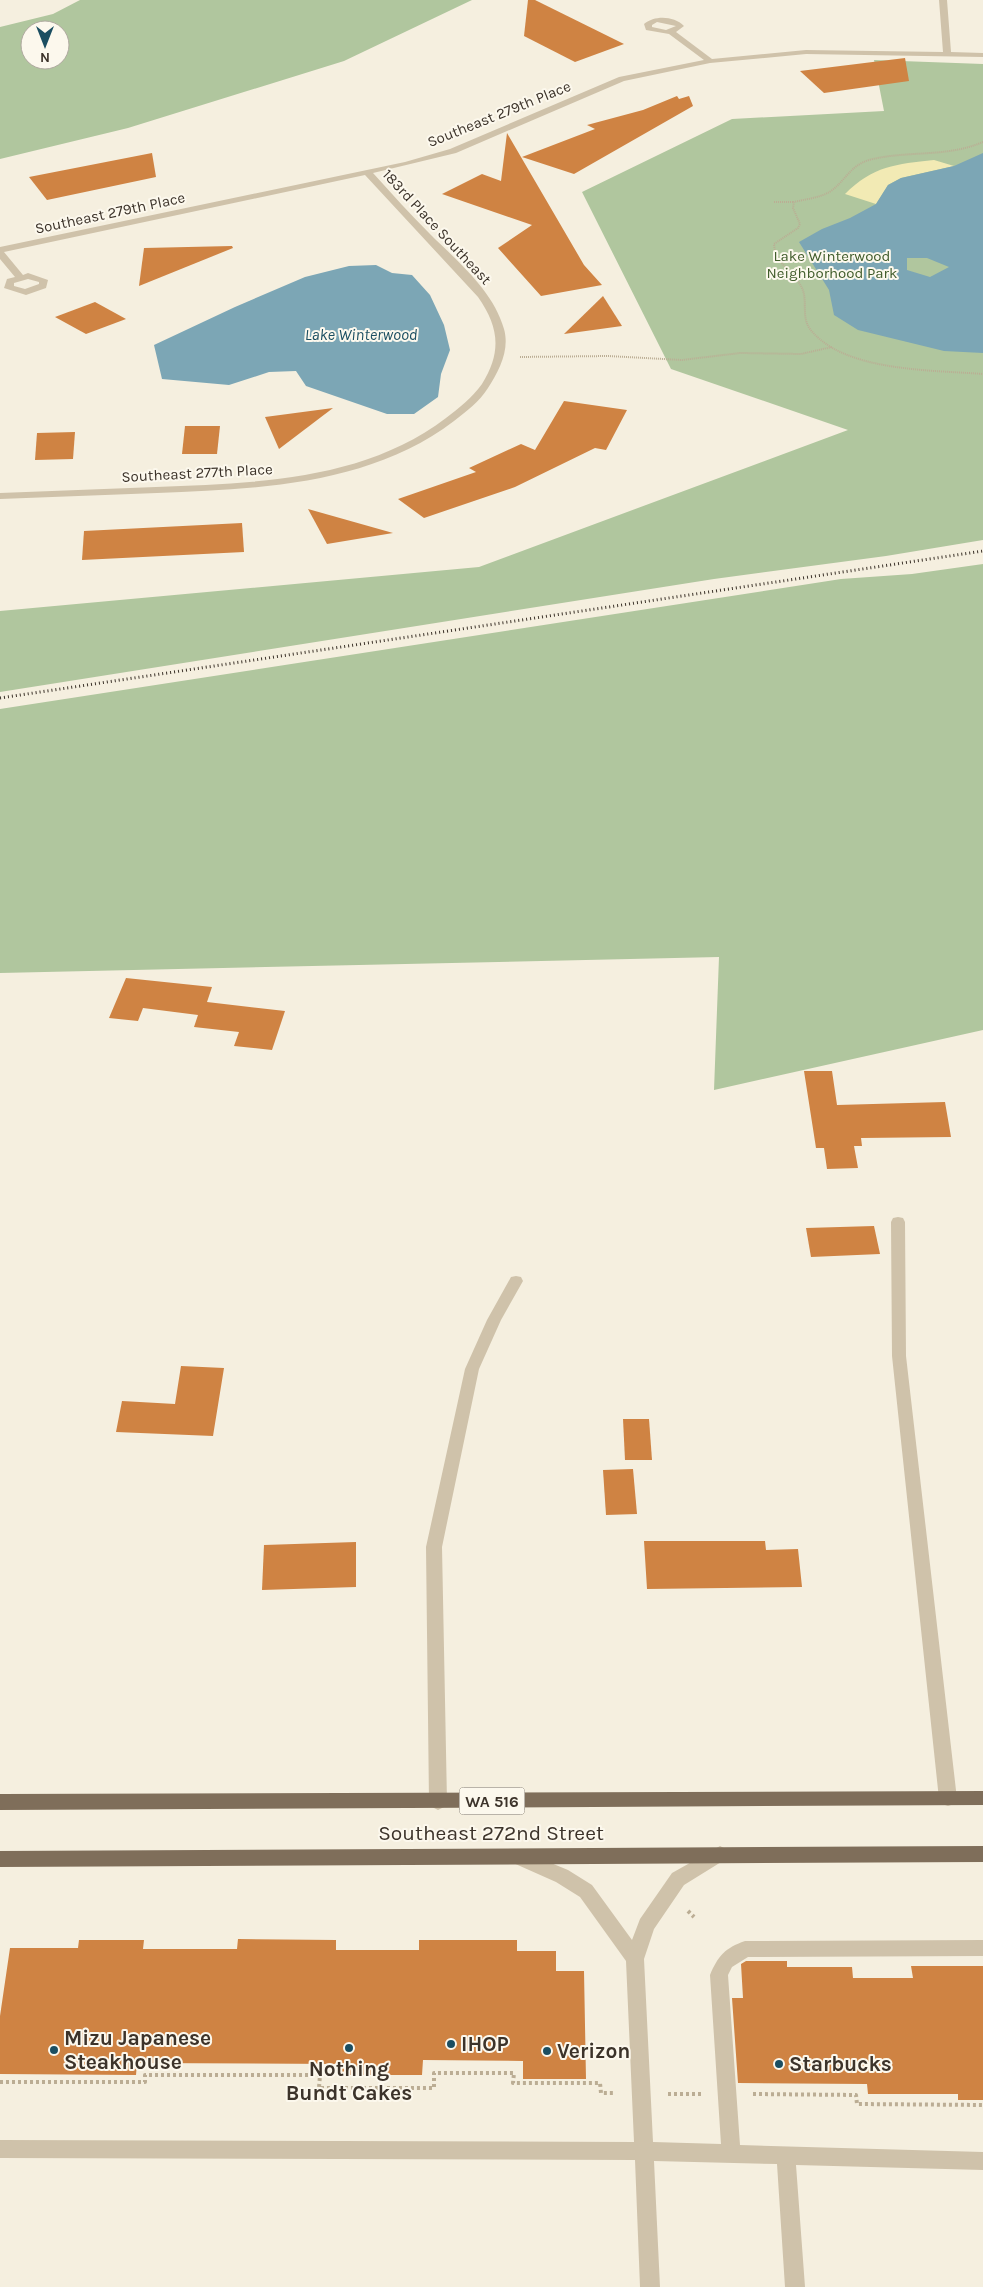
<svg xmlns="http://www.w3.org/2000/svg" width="983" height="2287" font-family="Karla,sans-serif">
  <rect width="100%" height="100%" fill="#f5efdf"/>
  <g fill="#b0c69e" fill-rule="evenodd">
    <path d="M 80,0 L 472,0 L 344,61 L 128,128 L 0,159 L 0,27 L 53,14 ZM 30,30 L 60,30 L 60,60 L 30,60 Z"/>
    <path d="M 874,60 L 983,64 L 983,540 L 886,556 L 714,579 L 0,692 L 0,611 L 479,567 L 848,430 L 671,369 L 582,192 L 732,119 L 884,111 Z"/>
    <path d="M 983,564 L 983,1030 L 714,1090 L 719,957 L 0,973 L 0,709 L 841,579 L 912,574 Z"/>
  </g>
  <path fill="#f2eab4" d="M 934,160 L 954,166 L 901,178 L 888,185 L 876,204 L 845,194 C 873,166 896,164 934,160 Z"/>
  <g fill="#7ca6b5" fill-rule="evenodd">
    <path d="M 983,153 L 983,353 L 944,351 L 858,330 L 834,315 L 829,290 L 799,242 L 822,229 L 850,218 L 876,204 L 888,185 L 901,178 L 954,166 ZM 907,258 L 927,258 L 949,267 L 930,277 L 907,270 Z"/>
    <path d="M 376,265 L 392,273 L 412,275 L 430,295 L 444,325 L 450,350 L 441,374 L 438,397 L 414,414 L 387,414 L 306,386 L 296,371 L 269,372 L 229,385 L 162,379 L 154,345 L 235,307 L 305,277 L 349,266 Z"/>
  </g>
  <g fill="#cf8343">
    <path d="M 528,0 L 535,0 L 624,44 L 575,62 L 524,36 Z"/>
    <path d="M 905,58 L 909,81 L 824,93 L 800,71 Z"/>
    <path d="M 677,96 L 679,99 L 689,96 L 693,106 L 574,174 L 522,157 L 595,129 L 587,125 L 643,110 Z"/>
    <path d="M 507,133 L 584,265 L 602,285 L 541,296 L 498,248 L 532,225 L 442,194 L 482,174 L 501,181 Z"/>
    <path d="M 152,153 L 156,177 L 47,200 L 29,177 Z"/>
    <path d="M 232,246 L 233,248 L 139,286 L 144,248 Z"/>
    <path d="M 603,296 L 622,326 L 564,334 Z"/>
    <path d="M 95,302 L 126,319 L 86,334 L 55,317 Z"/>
    <path d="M 564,401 L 627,410 L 606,450 L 595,448 L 515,487 L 424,518 L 398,499 L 476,472 L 469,468 L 521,444 L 535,450 Z"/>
    <path d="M 333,408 L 279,449 L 265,417 Z"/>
    <path d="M 185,426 L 220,426 L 217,454 L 182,454 Z"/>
    <path d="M 75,432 L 73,459 L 35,460 L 37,433 Z"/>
    <path d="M 308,509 L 393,533 L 327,544 Z"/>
    <path d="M 242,523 L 244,552 L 82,560 L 84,531 Z"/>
    <path d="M 126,978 L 212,987 L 207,1002 L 285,1011 L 272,1050 L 234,1046 L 239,1032 L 194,1027 L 198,1015 L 143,1008 L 138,1021 L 109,1018 Z"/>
    <path d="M 804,1071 L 832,1071 L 837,1105 L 945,1102 L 951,1137 L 861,1138 L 862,1146 L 854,1146 L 858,1168 L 827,1169 L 824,1148 L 816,1148 Z"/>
    <path d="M 874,1226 L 880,1254 L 811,1257 L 806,1228 Z"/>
    <path d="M 181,1366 L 224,1368 L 213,1436 L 116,1432 L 122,1401 L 175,1404 Z"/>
    <path d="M 623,1419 L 649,1419 L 652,1460 L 625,1460 Z"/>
    <path d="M 633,1469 L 637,1514 L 606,1515 L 603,1470 Z"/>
    <path d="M 644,1541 L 765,1541 L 766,1550 L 798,1549 L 802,1587 L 647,1589 Z"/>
    <path d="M 356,1542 L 356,1587 L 262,1590 L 264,1545 Z"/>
    <path d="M 238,1939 L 336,1940 L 336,1950 L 419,1950 L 419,1940 L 517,1940 L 517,1951 L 556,1951 L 556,1971 L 584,1971 L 586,2079 L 523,2079 L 523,2061 L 423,2060 L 422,2075 L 338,2075 L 338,2064 L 137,2063 L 136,2075 L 0,2074 L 0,2016 L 10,1948 L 78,1948 L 79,1940 L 144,1940 L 143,1949 L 237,1949 Z"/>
    <path d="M 746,1961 L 787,1961 L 787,1967 L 852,1967 L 853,1978 L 913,1978 L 911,1966 L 983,1966 L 983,2100 L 958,2100 L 958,2094 L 868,2094 L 867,2084 L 738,2083 L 732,1998 L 743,1998 L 741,1964 Z"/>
  </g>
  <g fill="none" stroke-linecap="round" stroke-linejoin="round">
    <g stroke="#bbad94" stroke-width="2" stroke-dasharray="1 1" stroke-linecap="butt">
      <path d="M 983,142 C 946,158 907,150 869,160 C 851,165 845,181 831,191 C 820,198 806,199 794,202 L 793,208 L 800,224 L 798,228 L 774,244 C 775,264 794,271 802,288 C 808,301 801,317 810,329 C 843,372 933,370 983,374"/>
      <path d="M 774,202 L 794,202"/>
      <path d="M 520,357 L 608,356 L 682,360 L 740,353 L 801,354 L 832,347"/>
    </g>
    <g stroke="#bbad94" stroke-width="4" stroke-dasharray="3 3" stroke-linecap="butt">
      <path d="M 688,1911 L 694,1917"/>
      <path d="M 0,2082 L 145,2082 L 145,2075 L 320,2075 L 319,2088 L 434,2088 L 434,2073 L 514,2073 L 513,2083 L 600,2083 L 601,2093 L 614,2093"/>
      <path d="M 668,2094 L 701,2094"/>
      <path d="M 753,2094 L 856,2095 L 857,2104 L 983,2105"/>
    </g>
    <g fill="#cfc2aa" fill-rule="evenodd">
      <path d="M 898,1217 L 903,1218 L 905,1222 L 906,1356 L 957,1799 L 954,1804 L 948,1806 L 942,1804 L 939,1799 L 892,1356 L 891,1222 L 893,1218 Z"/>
      <path d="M 516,1276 L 521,1277 L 523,1281 L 501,1320 L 479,1369 L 442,1547 L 447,1802 L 444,1807 L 438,1810 L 432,1807 L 429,1802 L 426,1547 L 465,1369 L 487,1320 L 511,1277 Z"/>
      <path d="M 720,1846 L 726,1849 L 729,1854 L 726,1859 L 684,1885 L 654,1929 L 644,1959 L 653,2142 L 721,2144 L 710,1975 C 718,1956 725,1948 745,1941 L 983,1940 L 983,1956 L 748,1957 L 732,1967 L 728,1975 L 740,2145 L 983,2152 L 983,2170 L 796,2165 L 805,2287 L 785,2287 L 777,2164 L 654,2161 L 660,2287 L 640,2287 L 635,2160 L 0,2158 L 0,2140 L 634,2142 L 626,1961 L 580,1897 L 556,1882 L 511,1862 L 508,1857 L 511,1852 L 517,1849 L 568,1870 L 592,1885 L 632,1940 L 640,1919 L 672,1873 Z"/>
    </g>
    <path fill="#cfc2aa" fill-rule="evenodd" d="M 939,0 L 947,0 L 951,52 L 983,53 L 983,57 L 806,54 L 710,63 L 624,81 L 456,153 L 373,173 C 392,194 410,214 430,234 C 457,261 493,290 504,329 C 510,350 499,371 488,388 C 479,402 467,411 454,421 C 370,485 259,489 157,493 C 105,495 52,497 0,499 L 0,493 C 52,491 104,489 156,487 C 255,483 363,481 446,418 C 459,408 472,398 482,384 C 502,352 499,327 478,297 L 365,175 L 4,252 L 23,275 L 28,273 L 48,280 L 46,288 L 26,295 L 4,288 L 7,279 L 15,277 L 0,259 L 0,247 L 405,162 L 450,149 L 619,77 L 704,60 L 669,34 L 646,30 L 644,24 C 655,15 674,16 684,26 L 676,32 L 712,59 L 806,50 L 943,52 ZM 657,22 L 676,26 L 666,30 L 652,27 L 652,25 ZM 28,279 L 39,282 L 39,284 L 25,289 L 14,286 L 14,283 Z"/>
    <g fill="#7f6e5a" fill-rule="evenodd">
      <path d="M 983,1791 L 983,1805 L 0,1810 L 0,1794 Z"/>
      <path d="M 983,1846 L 983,1862 L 0,1867 L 0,1851 Z"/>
    </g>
    <path stroke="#3c332a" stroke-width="3" stroke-dasharray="1 3" stroke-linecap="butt" d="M 0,698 L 983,551"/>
  </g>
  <g fill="#1b4e61" stroke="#fcf8ed" stroke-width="2">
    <circle cx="451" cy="2044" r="5"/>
    <circle cx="349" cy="2048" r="5"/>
    <circle cx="54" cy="2050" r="5"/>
    <circle cx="547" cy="2051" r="5"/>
    <circle cx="779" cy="2064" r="5"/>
  </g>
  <g text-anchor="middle" stroke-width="4" stroke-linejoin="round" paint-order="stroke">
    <g font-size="15" fill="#3c332a" stroke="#fcf8ed">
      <text transform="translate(499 114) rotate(-22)" y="5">Southeast 279th Place</text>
      <text transform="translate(110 213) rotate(-12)" y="5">Southeast 279th Place</text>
      <text transform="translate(437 227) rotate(47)" y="5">183rd Place Southeast</text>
      <text transform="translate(197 473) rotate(-3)" y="5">Southeast 277th Place</text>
    </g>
    <g font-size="15" fill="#405c2b" stroke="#fcf8ed">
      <text x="832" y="261">Lake Winterwood<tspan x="832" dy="17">Neighborhood Park</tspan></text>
    </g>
    <g font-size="16" font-style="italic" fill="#1b4e61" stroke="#fcf8ed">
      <text x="361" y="340">Lake Winterwood</text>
    </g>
    <rect fill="#fcf8ed" stroke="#766e64" stroke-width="1" x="459.5" y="1787.5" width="65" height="27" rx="4"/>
    <g font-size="16" font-weight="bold" fill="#3c332a">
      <text x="492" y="1807">WA 516</text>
    </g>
    <g font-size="21" fill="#3c332a" stroke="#fcf8ed">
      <text x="491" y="1840">Southeast 272nd Street</text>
    </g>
    <g font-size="21" font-weight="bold" fill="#3c332a" stroke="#fcf8ed" text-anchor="start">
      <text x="64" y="2045">Mizu Japanese<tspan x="64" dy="24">Steakhouse</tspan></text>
      <text x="461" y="2051">IHOP</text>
      <text x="557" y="2058">Verizon</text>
      <text x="789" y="2071">Starbucks</text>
      <text x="349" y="2076" text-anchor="middle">Nothing<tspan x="349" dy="24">Bundt Cakes</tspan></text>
    </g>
  </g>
  <g transform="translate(45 45) rotate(180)"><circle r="24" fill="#fcf8ed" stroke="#afa99f"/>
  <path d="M0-4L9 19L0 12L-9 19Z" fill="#1b4e61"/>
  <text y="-8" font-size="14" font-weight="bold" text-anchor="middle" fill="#3c332a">N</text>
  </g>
</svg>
